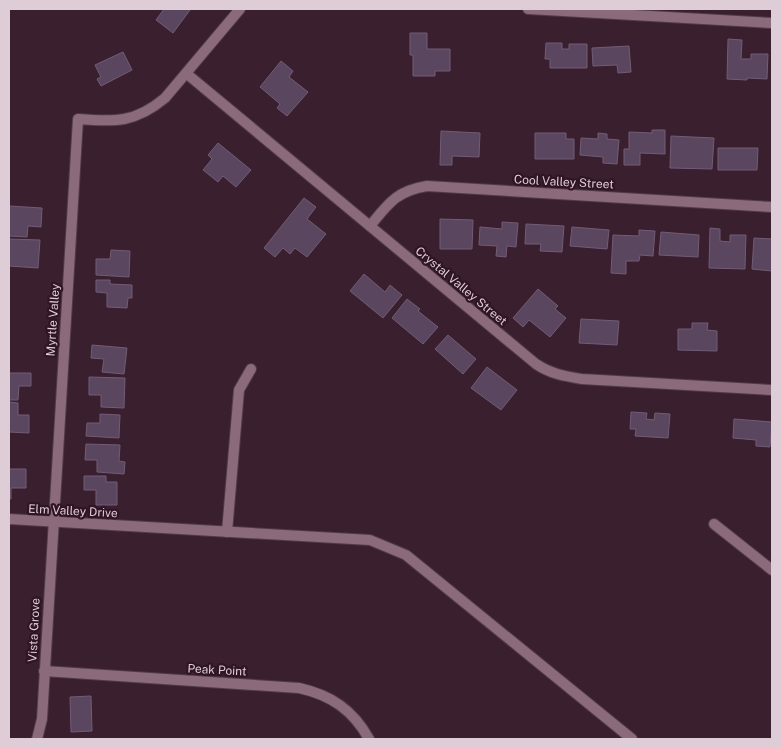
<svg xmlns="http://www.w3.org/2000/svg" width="781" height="748" font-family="'Public Sans',sans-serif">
  <rect width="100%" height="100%" fill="#3a1f2f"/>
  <g fill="#5b465f" stroke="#725c76">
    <path d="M 164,9 L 188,9 L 190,10 L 173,33 L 156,20 Z"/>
    <path d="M 410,33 L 427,33 L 427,49 L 450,49 L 450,71 L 435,71 L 435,76 L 413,76 L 413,55 L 410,55 Z"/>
    <path d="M 728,39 L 742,40 L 741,59 L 751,59 L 751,54 L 768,54 L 767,79 L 747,78 L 747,80 L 727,79 Z"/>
    <path d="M 546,43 L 562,43 L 562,49 L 569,49 L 569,44 L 587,44 L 587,68 L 550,68 L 550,59 L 545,59 Z"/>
    <path d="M 629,46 L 631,72 L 618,73 L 617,65 L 593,66 L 592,48 Z"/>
    <path d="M 123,52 L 132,70 L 101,86 L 97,79 L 101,77 L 95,65 Z"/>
    <path d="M 281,61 L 293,71 L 289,77 L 308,92 L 287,116 L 277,108 L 280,104 L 260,87 Z"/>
    <path d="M 652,130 L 665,130 L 665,154 L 640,153 L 640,165 L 624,165 L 624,149 L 629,149 L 629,132 L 652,133 Z"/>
    <path d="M 441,131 L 480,133 L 479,157 L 452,156 L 452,165 L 440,165 Z"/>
    <path d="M 535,133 L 566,133 L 566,139 L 574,139 L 574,159 L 535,159 Z"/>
    <path d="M 598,133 L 607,134 L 607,139 L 619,140 L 617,164 L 603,163 L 603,157 L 580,155 L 581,138 L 598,139 Z"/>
    <path d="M 671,136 L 714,138 L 712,169 L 670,168 Z"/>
    <path d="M 218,143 L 251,170 L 236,187 L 223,176 L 218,182 L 203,170 L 212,159 L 208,155 Z"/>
    <path d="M 718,148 L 758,148 L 757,170 L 718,170 Z"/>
    <path d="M 304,198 L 316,207 L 307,219 L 326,234 L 307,257 L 295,248 L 290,254 L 283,248 L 275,257 L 264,248 Z"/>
    <path d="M 9,206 L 42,208 L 41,227 L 28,226 L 27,237 L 9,236 Z"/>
    <path d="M 440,219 L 473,220 L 472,249 L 440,249 Z"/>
    <path d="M 502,222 L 518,223 L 516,247 L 507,246 L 506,257 L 496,256 L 497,246 L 479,245 L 480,227 L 502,229 Z"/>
    <path d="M 526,224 L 564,226 L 562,252 L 540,251 L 541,244 L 525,244 Z"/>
    <path d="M 572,227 L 609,230 L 607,249 L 570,246 Z"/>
    <path d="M 710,228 L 720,229 L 720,241 L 730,242 L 730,235 L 746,235 L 745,269 L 709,268 Z"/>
    <path d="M 639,230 L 655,231 L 653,256 L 640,255 L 639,261 L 626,261 L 626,274 L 611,273 L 613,235 L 639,236 Z"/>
    <path d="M 661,232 L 699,235 L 698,257 L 659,255 Z"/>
    <path d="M 754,238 L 772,239 L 772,271 L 752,269 Z"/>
    <path d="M 9,239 L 40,240 L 38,268 L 9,266 Z"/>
    <path d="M 111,250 L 130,251 L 129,277 L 96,275 L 96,259 L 110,259 Z"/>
    <path d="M 364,274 L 385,292 L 390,285 L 402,295 L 383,318 L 350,291 Z"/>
    <path d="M 96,280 L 110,280 L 110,284 L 132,285 L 132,298 L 128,298 L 127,308 L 107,307 L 107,293 L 96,292 Z"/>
    <path d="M 538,289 L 558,306 L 555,309 L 566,318 L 550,337 L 529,320 L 523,327 L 513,318 Z"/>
    <path d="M 407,299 L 420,309 L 418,311 L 438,327 L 423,344 L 392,318 Z"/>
    <path d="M 581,319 L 619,321 L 617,345 L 579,343 Z"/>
    <path d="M 692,323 L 708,323 L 707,330 L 717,331 L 717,351 L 678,350 L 678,329 L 692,329 Z"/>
    <path d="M 448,335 L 476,359 L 463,374 L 435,349 Z"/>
    <path d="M 92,345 L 127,348 L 124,374 L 102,372 L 104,359 L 91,358 Z"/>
    <path d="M 487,367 L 517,390 L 501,410 L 471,388 Z"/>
    <path d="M 9,373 L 31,373 L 31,386 L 19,386 L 18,400 L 9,400 Z"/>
    <path d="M 89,377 L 125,378 L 124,408 L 101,407 L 101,395 L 89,395 Z"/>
    <path d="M 9,402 L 18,403 L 18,415 L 29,415 L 29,433 L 9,432 Z"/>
    <path d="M 631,412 L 647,413 L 646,419 L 654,420 L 655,413 L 670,414 L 668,438 L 635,436 L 636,429 L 630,429 Z"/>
    <path d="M 100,414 L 120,415 L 119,438 L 86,436 L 87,423 L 100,423 Z"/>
    <path d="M 734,419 L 772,422 L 770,447 L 756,446 L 756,440 L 733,438 Z"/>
    <path d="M 86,444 L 120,445 L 119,461 L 125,462 L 124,474 L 97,472 L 97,460 L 85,460 Z"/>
    <path d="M 9,469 L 26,469 L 26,488 L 11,488 L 11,499 L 9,499 Z"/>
    <path d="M 84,476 L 106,476 L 106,482 L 117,482 L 117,505 L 96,505 L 96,490 L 84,490 Z"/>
    <path d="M 91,696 L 92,731 L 71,732 L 70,697 Z"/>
  </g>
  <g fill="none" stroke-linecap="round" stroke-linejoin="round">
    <defs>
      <g id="street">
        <path d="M 528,9 L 772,23"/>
        <path d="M 187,74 L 536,364 C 551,374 564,376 582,379 L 772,390"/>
        <path d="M 370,226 C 388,204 396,191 427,186 L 772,207"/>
        <path d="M 9,519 L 370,540 L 406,555 L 632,739"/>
        <path d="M 714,524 L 772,570"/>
        <path d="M 227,532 L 239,390 L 251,369"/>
        <path d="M 44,671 L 299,688 C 331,695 353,710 369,739"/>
        <path d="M 37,739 L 42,719 L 78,119 C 115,122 135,123 165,98 L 240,9"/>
      </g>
    </defs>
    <use href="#street" stroke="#513b49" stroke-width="12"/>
    <use href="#street" stroke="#8b6a7c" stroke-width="10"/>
  </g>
  <g text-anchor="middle" stroke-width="4.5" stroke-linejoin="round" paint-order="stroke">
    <g font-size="12" fill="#deccd6" stroke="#301525">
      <text transform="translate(564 182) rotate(3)" y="4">Cool Valley Street</text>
      <text transform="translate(461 286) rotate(40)" y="4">Crystal Valley Street</text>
      <text transform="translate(53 320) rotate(-86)" y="4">Myrtle Valley</text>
      <text transform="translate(73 511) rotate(3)" y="4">Elm Valley Drive</text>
      <text transform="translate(34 630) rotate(-87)" y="4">Vista Grove</text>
      <text transform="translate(217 670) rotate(3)" y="4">Peak Point</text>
    </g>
  </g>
  <rect width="781" height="748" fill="none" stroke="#deccd6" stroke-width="20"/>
</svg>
